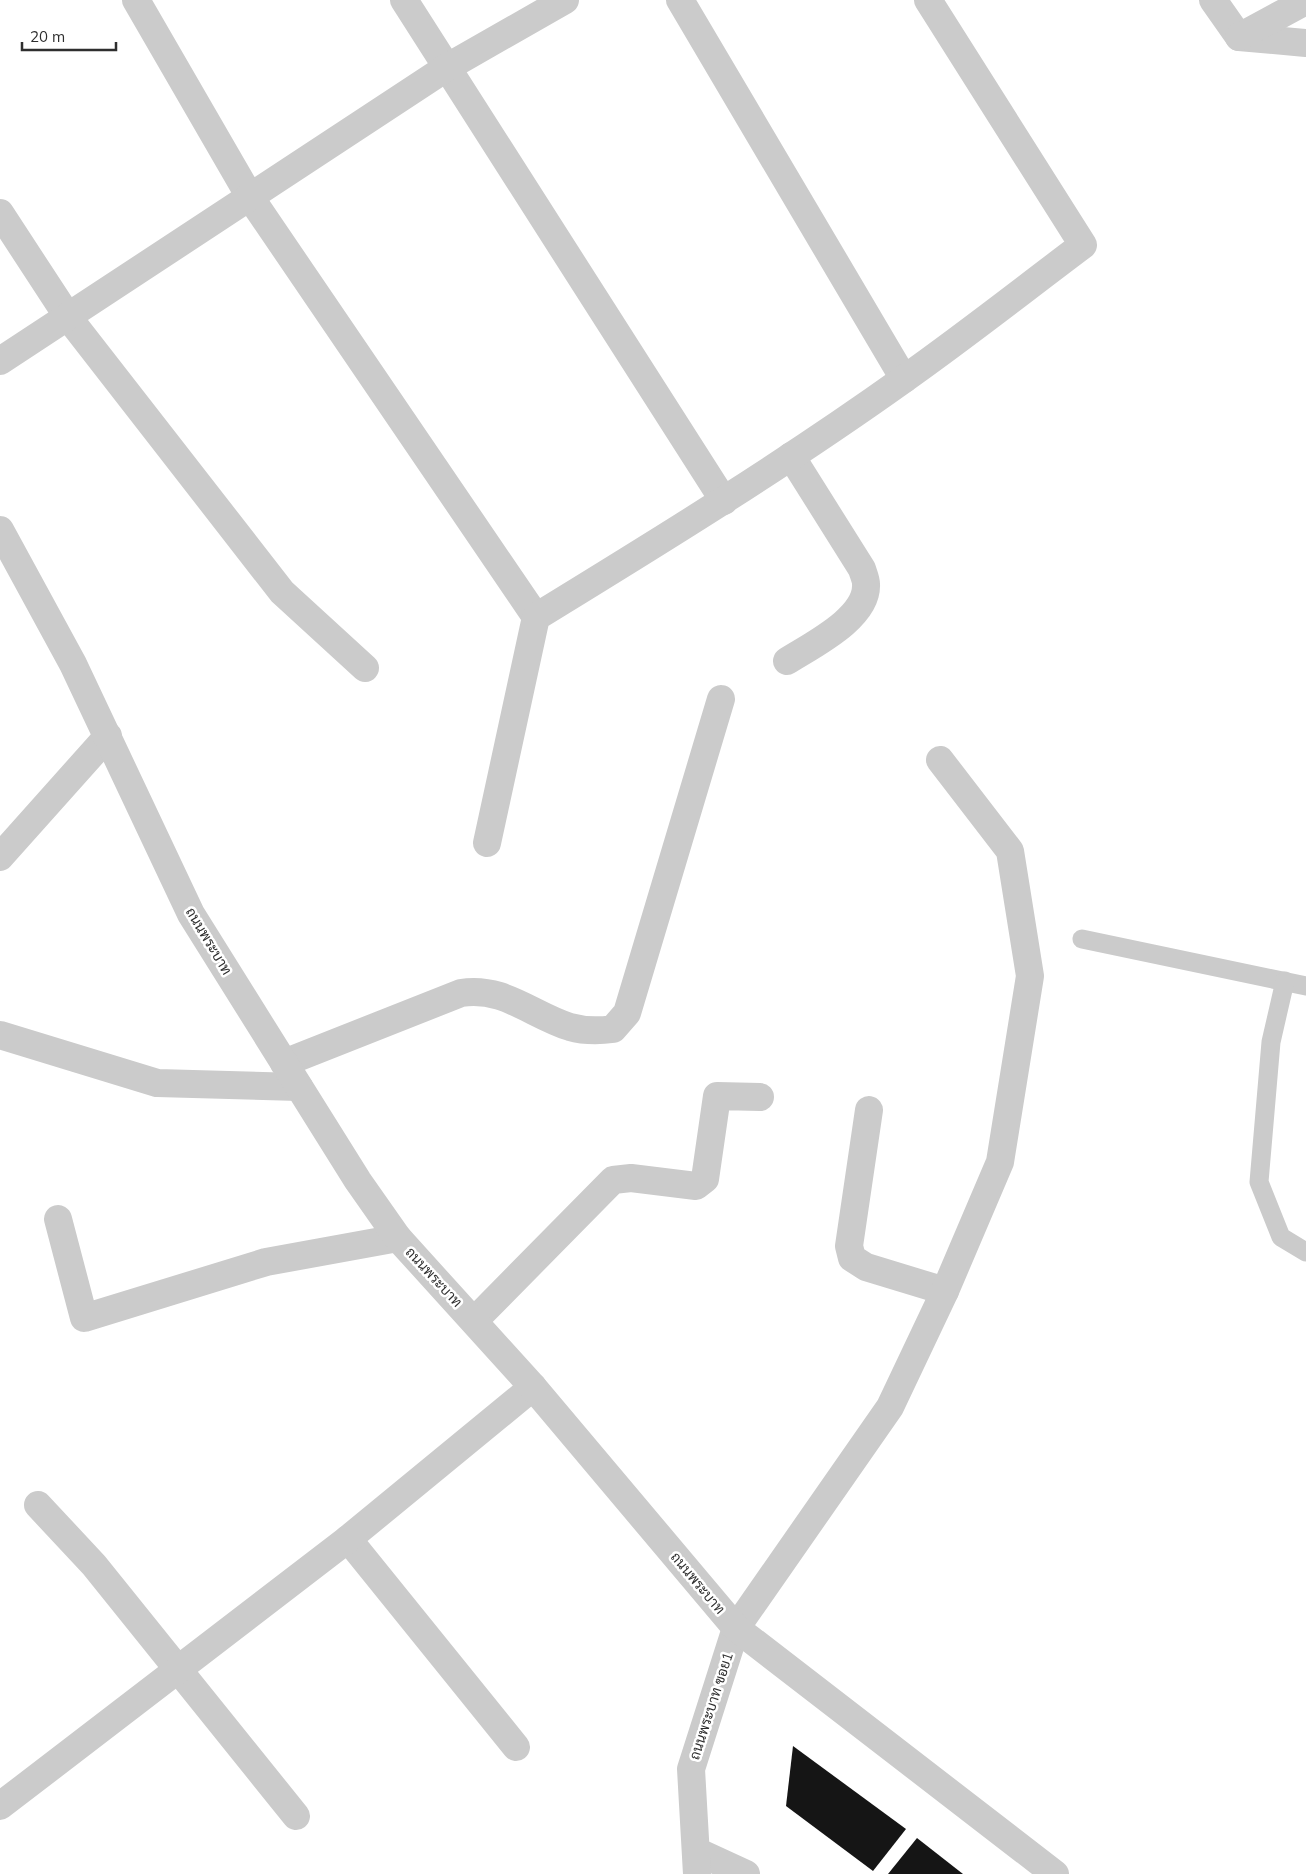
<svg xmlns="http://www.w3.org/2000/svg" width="1306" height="1874" font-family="Mulish,Sarabun,sans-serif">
  <rect width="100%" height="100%" fill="#fff"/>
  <g fill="#151515">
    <path d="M 793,1746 L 906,1829 L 873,1871 L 786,1806 Z"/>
    <path d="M 917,1838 L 963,1874 L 888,1874 Z"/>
  </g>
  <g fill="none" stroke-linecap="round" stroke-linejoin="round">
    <g stroke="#cbcbcb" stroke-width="19">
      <path d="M 1082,939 L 1306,986"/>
      <path d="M 1285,981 L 1271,1042 L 1259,1182 L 1281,1237 L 1306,1252"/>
    </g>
    <g stroke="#cbcbcb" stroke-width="28">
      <path d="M 136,0 L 250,197 L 536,617"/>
      <path d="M 404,0 L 724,501"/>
      <path d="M 680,0 L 904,379"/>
      <path d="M 1213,0 L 1239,37 L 1306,43"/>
      <path d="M 1239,37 L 1302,3 L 1302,0"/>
      <path d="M 0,213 L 68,317 L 282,592 L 365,668"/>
      <path d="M 0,361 L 446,68 L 565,0"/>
      <path d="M 787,661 C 812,645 868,618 866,584 C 866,579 863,573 862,569 L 791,456"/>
      <path d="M 487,843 L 536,617 C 660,541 785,464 904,379 C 965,336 1023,290 1083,245 L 928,0"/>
      <path d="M 0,857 L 108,736"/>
      <path d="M 0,1035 L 157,1083 L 299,1087"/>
      <path d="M 284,1063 L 461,993 C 503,986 532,1015 570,1027 C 584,1031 599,1031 613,1029 L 627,1013 L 721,699"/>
      <path d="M 869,1110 L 849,1246 L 852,1258 L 866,1267 L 945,1291"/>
      <path d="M 58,1219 L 84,1318 L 266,1262 L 398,1238"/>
      <path d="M 474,1321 L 613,1180 L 631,1178 L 696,1186 L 705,1179 L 717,1096 L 760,1097"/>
      <path d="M 38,1505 L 94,1565 L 296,1816"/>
      <path d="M 348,1539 L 516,1747"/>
      <path d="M 0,1806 L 348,1539 L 533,1387"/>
      <path d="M 696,1851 L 746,1874"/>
      <path d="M 697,1874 L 691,1769 L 736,1628 L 890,1407 L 945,1291 L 1000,1162 L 1030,976 L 1010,851 L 940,760"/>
    </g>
    <path stroke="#cbcbcb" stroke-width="28" d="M 0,530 L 73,664 L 191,914 L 358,1181 L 398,1238 L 533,1387 L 736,1628 L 1055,1874"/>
  </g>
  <g text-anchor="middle" stroke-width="5" stroke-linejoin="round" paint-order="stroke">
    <g font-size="14" fill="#2e2e2e" stroke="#fff">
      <text transform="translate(209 941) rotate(59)" y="5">ถนนพระบาท</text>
      <text transform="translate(434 1277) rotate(47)" y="5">ถนนพระบาท</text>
      <text transform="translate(698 1583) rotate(50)" y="5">ถนนพระบาท</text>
      <text transform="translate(711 1706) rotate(-72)" y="5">ถนนพระบาท ฃอย1</text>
    </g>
  </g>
  <path d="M22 42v8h94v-8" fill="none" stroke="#2e2e2e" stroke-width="2.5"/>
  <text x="30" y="42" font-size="15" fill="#2e2e2e" stroke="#ffffff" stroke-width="4" paint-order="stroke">20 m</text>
</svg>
